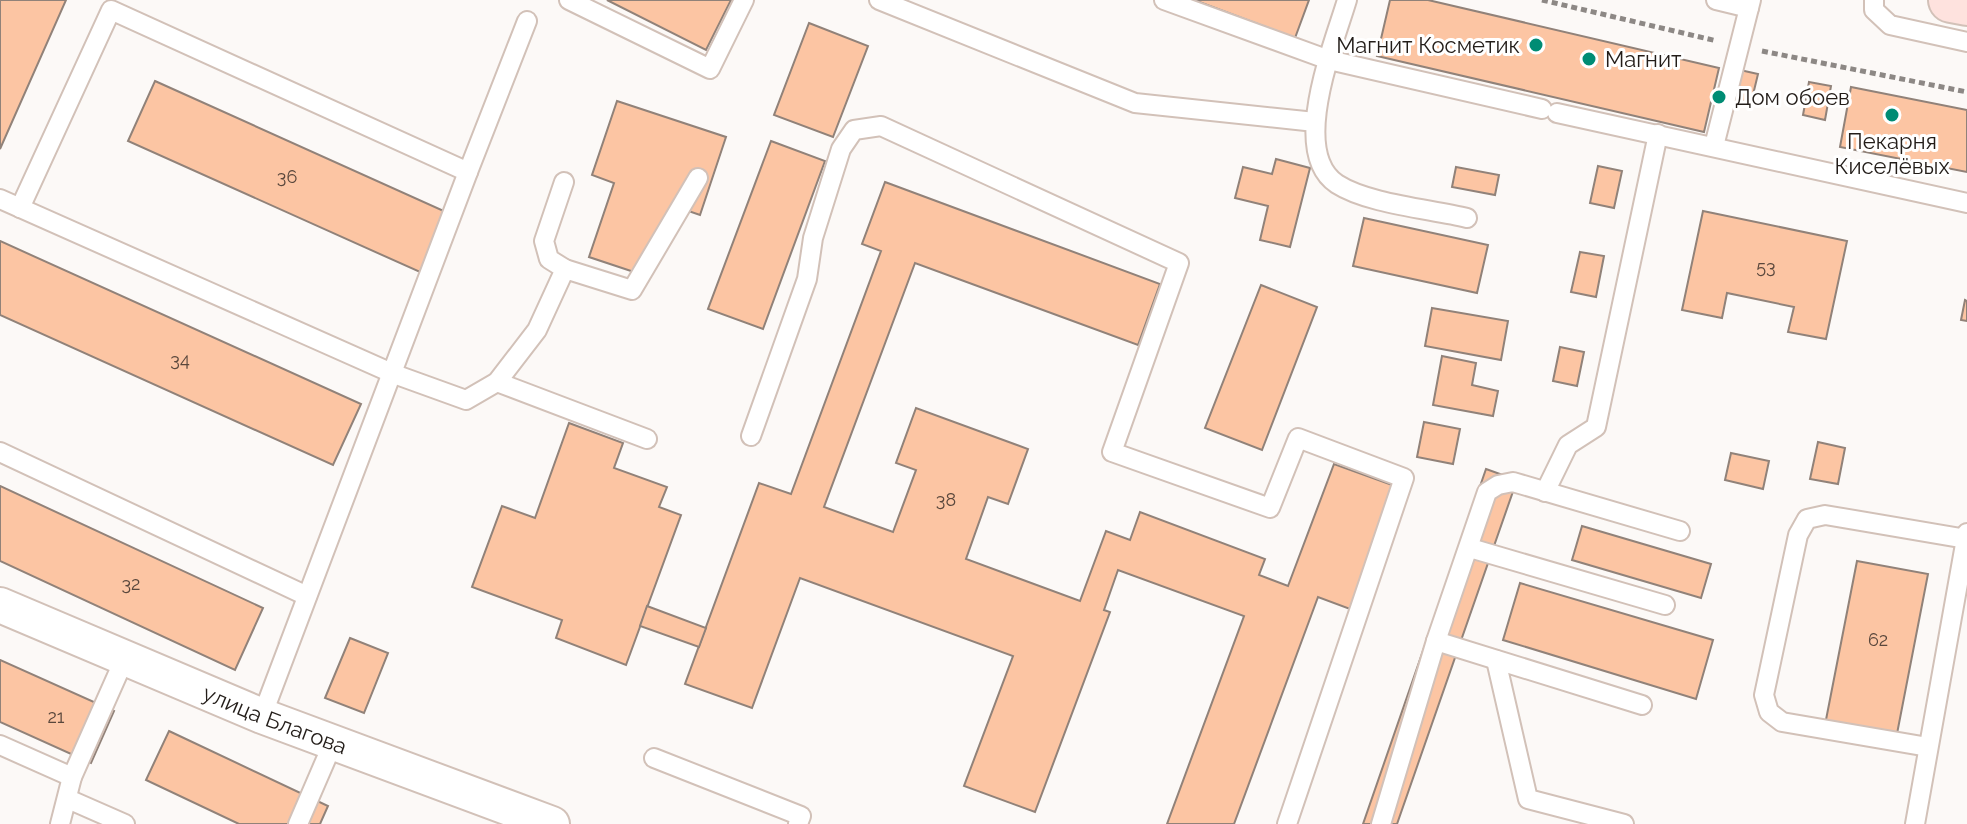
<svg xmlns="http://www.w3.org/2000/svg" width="1967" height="824" font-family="Raleway,sans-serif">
  <rect width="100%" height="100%" fill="#fcf9f7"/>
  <g fill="#fcc5a3" stroke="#918279" stroke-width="2">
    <path d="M 0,0 L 66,0 L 0,149 Z"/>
    <path d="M 607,0 L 731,0 L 706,50 Z"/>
    <path d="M 1194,0 L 1309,0 L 1295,38 Z"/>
    <path d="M 1390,0 L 1428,0 L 1719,68 L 1704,132 L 1377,56 Z"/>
    <path d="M 809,23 L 868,46 L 833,137 L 774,115 Z"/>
    <path d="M 1740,70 L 1758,74 L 1751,103 L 1733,99 Z"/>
    <path d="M 155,81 L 446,212 L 420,272 L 128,141 Z"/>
    <path d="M 1809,82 L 1831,86 L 1825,120 L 1803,115 Z"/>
    <path d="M 1851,87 L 1967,110 L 1967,172 L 1840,147 Z"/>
    <path d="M 617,101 L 726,137 L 700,215 L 674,206 L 649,277 L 589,257 L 614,183 L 592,175 Z"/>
    <path d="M 771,141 L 825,161 L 763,329 L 708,309 Z"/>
    <path d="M 1276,159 L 1310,168 L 1290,247 L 1260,240 L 1268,206 L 1235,198 L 1243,167 L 1272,174 Z"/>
    <path d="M 1598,166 L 1622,171 L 1614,208 L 1590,203 Z"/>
    <path d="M 1456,167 L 1499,175 L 1495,195 L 1452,187 Z"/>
    <path d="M 885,182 L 1160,284 L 1138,345 L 915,263 L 824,507 L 893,532 L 916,470 L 896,463 L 916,408 L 1028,449 L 1008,504 L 988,497 L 966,559 L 1080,601 L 1106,531 L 1130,540 L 1140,512 L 1265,559 L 1259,575 L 1288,586 L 1334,464 L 1395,486 L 1350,609 L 1318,597 L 1234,824 L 1167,824 L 1244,616 L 1118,570 L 1104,610 L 1110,612 L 1035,812 L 964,786 L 1013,656 L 800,578 L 752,708 L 685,684 L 759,483 L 791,494 L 881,251 L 862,244 Z"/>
    <path d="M 1703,211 L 1847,241 L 1826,339 L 1788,332 L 1794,307 L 1727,293 L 1722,318 L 1682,310 Z"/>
    <path d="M 1364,218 L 1488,245 L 1477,293 L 1353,266 Z"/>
    <path d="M 0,241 L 361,404 L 333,465 L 0,315 Z"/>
    <path d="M 1580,252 L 1604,256 L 1596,297 L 1571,292 Z"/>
    <path d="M 1261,285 L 1317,307 L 1262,450 L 1205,428 Z"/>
    <path d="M 1965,300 L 1967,301 L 1967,321 L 1961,320 Z"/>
    <path d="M 1432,308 L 1508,321 L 1501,360 L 1425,346 Z"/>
    <path d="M 1560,347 L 1584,352 L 1577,386 L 1553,381 Z"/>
    <path d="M 1442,356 L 1476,363 L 1472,385 L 1498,391 L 1493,416 L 1433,405 Z"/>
    <path d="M 1424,422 L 1460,429 L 1453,464 L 1417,457 Z"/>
    <path d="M 569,423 L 623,443 L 614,468 L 667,487 L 659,507 L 681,515 L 626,665 L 556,638 L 562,620 L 472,587 L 502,506 L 535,518 Z"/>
    <path d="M 1818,442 L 1845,448 L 1838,484 L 1810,479 Z"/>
    <path d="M 1731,453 L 1769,461 L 1763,489 L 1725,480 Z"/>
    <path d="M 1486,469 L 1517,480 L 1397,824 L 1363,824 Z"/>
    <path d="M 0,486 L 263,608 L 235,670 L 0,561 Z"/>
    <path d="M 1582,526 L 1711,564 L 1701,598 L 1572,560 Z"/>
    <path d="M 1857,561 L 1928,574 L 1895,744 L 1824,730 Z"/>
    <path d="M 1520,583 L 1713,640 L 1696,699 L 1503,640 Z"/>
    <path d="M 647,606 L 706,628 L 699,647 L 640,626 Z"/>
    <path d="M 350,638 L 388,653 L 364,713 L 325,698 Z"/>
    <path d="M 0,660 L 114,711 L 91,763 L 0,722 Z"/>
    <path d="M 169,731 L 328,806 L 320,824 L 239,824 L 146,780 Z"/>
  </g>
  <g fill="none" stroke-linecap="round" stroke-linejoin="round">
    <defs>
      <g id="lane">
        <path d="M 569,0 L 710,69 L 744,0"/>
        <path d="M 879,0 L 1135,103 L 1315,122"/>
        <path d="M 1164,0 L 1329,60 L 1542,109"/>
        <path d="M 1347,0 C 1334,44 1289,152 1337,184 C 1368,204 1430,209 1467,218"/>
        <path d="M 1716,0 L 1749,8"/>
        <path d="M 1874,0 L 1874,10 L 1890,25 L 1967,42"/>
        <path d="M 1557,113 L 1967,203"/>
        <path d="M 1714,146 L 1751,0"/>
        <path d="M 468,172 L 527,21"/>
        <path d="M 0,199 L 394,374 L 466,400 L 497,382 L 537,330 L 565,269 L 549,259 L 544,241 L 564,182"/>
        <path d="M 20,208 L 111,10 L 468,172 L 262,716"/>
        <path d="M 565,269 L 632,290 L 698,178"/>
        <path d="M 497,382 L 647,439"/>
        <path d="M 751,436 L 807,279 L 813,238 L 841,149 L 854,130 L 881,126 L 1179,263 L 1112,452 L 1270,508 L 1298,438 L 1404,478 L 1287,824"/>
        <path d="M 0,452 L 307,596"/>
        <path d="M 1545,492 L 1568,445 L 1596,427 L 1658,134"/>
        <path d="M 1470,548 L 1665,605"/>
        <path d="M 1436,641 L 1642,705"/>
        <path d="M 1496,660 L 1528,799 L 1624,824"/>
        <path d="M 0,745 L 72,777"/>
        <path d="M 1928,747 L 1782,722 L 1769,712 L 1764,695 L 1798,535 L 1807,519 L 1825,515 L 1966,539"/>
        <path d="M 654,758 L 801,816 L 798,824"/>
        <path d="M 68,799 L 125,824"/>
        <path d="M 60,824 L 72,777 L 124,660"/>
        <path d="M 298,824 L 333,743"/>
        <path d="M 1381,824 L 1436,641 L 1487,492 L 1498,485 L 1513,482 L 1680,531"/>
        <path d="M 1915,824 L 1967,533"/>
      </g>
      <g id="street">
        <path id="s1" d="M 0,605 L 262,716 L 552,824"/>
      </g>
      <path id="secondary" d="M 1951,0 L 1967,3"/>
    </defs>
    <use href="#lane" stroke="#d2c1b8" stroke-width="22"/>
    <use href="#street" stroke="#d2c1b8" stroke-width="38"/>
    <use href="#secondary" stroke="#d2c1b8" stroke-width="48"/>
    <g stroke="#8d8885" stroke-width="5" stroke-dasharray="6 4" stroke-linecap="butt">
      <path d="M 1542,0 L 1717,41"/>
      <path d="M 1762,51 L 1967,92"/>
    </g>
    <use href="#lane" stroke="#fff" stroke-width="18"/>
    <use href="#street" stroke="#fff" stroke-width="34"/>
    <use href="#secondary" stroke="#fee2de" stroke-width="44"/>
  </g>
  <g fill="#008c74" stroke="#fff" stroke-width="3">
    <circle cx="1536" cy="45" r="8"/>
    <circle cx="1589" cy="59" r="8"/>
    <circle cx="1719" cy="97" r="8"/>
    <circle cx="1892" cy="115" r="8"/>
  </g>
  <g text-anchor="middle" stroke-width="6" stroke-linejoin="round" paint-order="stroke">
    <g font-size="18" fill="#59473c">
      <text x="287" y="183">36</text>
      <text x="1766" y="273">53</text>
      <text x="180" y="366">34</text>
      <text x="946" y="506">38</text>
      <text x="131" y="590">32</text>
      <text x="1878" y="646">62</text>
      <text x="56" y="723">21</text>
    </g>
    <g font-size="22" fill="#231d19" stroke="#fff" text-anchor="start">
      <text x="1520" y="53" text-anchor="end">Магнит Косметик</text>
      <text x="1605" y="67">Магнит</text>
      <text x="1735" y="105">Дом обоев</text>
      <text x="1892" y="149" text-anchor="middle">Пекарня<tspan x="1892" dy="25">Киселёвых</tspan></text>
    </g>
    <g font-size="22" fill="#231d19" stroke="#fff">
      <text dy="8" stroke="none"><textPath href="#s1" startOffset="298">улица Благова</textPath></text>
    </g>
  </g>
</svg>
